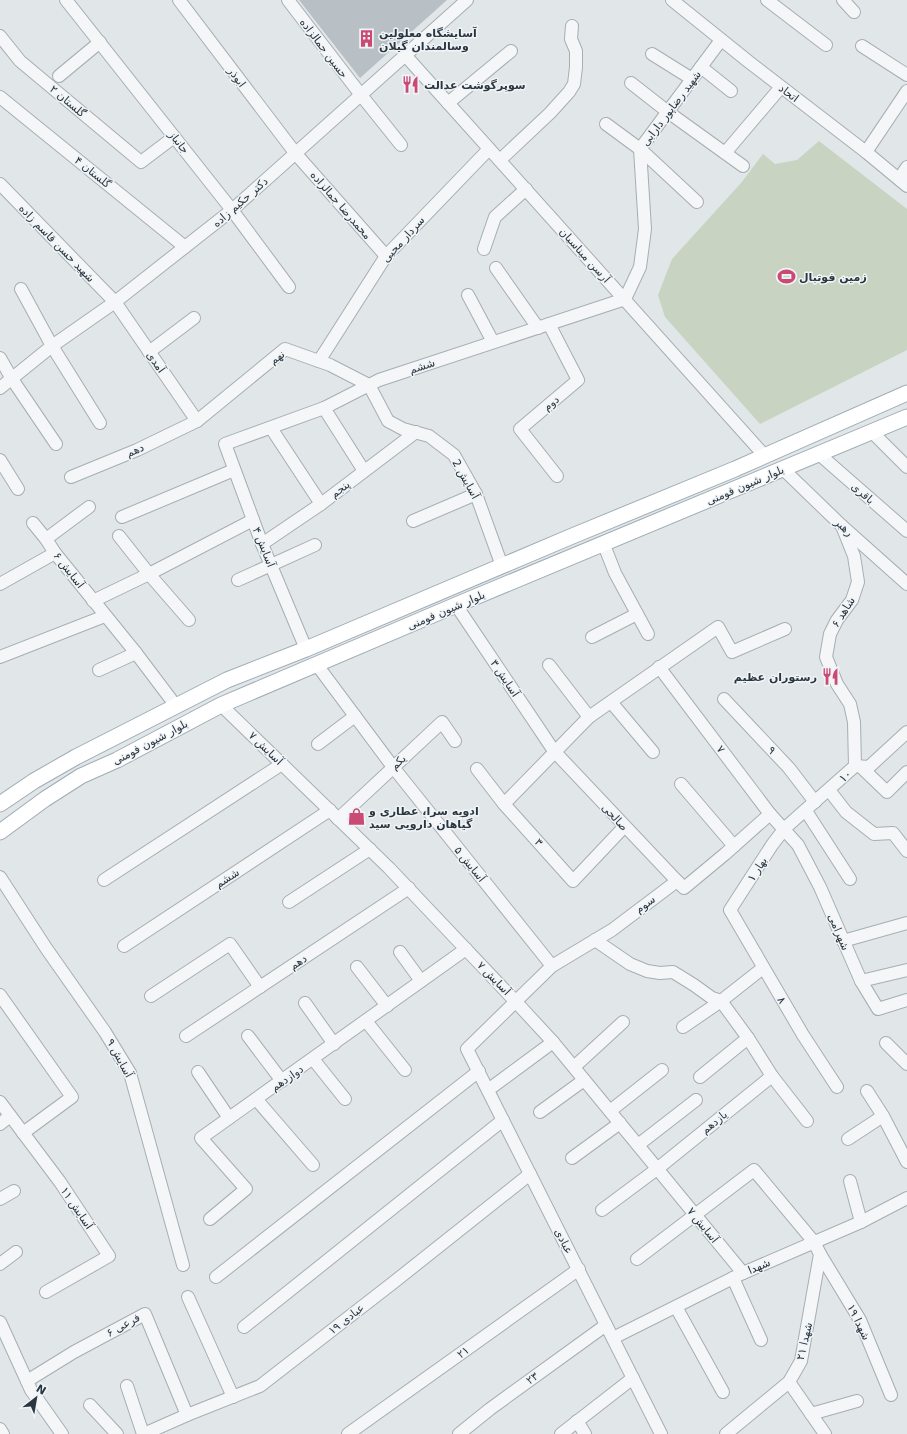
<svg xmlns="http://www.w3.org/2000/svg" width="907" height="1434" font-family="'DejaVu Sans','Noto Sans Arabic',sans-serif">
  <rect width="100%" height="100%" fill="#e1e6e9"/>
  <path fill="#c9d3c2" d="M 819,141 L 907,209 L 907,350 L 760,424 L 665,317 L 658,295 L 672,259 L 741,183 L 763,154 L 775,164 L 797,160 Z"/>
  <path fill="#b8c0c6" d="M 299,0 L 447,0 L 360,78 Z"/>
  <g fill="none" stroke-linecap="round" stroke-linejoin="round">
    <defs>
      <g id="minor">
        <path d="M 66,0 L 232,210 L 289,287"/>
        <path d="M 179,0 L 296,154 L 386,256"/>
        <path d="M 288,0 L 361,95 L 401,145"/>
        <path d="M 672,0 L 749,62 L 866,152 L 907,186"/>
        <path d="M 767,0 L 826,45"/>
        <path d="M 843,0 L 854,12"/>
        <path d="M 0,36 L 20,61 L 141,162 L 174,137"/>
        <path d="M 862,46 L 907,75"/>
        <path d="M 652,54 L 692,79"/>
        <path d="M 405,55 L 764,455"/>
        <path d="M 701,67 L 731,91"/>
        <path d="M 59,76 L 100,42"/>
        <path d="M 631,83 L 668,112 L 743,166"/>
        <path d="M 0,97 L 185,247"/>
        <path d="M 448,103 L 511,51"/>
        <path d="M 606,124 L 640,149 L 697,202"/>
        <path d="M 866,152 L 907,91"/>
        <path d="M 725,153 L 781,87"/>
        <path d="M 500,160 L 550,113 L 569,92 L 574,84 L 576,67 L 576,51 L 571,39 L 572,26"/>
        <path d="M 899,179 L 907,167"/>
        <path d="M 0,184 L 115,302 L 197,421"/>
        <path d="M 484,249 L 495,217 L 526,189"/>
        <path d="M 496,268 L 538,328"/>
        <path d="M 21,289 L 52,346 L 100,423"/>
        <path d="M 468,295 L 493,342"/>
        <path d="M 549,324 L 578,380 L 520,429 L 557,476"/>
        <path d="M 149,352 L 194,318"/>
        <path d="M 0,358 L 12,379 L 56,444"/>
        <path d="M 319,361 L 386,256 L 489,149"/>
        <path d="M 0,388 L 52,346 L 115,302 L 232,210 L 467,0"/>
        <path d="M 324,408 L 364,471"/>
        <path d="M 271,428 L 321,504"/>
        <path d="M 872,432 L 907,467"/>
        <path d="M 819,454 L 907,531"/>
        <path d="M 0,460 L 18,489"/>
        <path d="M 783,469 L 842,526 L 907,584"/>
        <path d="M 71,477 L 137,450 L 197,421 L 285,349 L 330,365 L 369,385 L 388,421 L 403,429 L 429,436 L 454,455 L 476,494 L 502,566"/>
        <path d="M 122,517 L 234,470"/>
        <path d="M 413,521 L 476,494"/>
        <path d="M 33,523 L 46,539 L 55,553 L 136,653 L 176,706"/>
        <path d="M 842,526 L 854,556 L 858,582 L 852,600 L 837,620 L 830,634 L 826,657 L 837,684 L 850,704 L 854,722 L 855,766"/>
        <path d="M 119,536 L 149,574 L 189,620"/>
        <path d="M 46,539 L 89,507"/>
        <path d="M 262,544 L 321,504 L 416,432"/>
        <path d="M 604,545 L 615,573 L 648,634"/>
        <path d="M 238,580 L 315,545"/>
        <path d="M 0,584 L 55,553"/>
        <path d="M 93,601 L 149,574 L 253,520"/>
        <path d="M 456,605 L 554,751 L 677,881"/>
        <path d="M 592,637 L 637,614"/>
        <path d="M 306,649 L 262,544 L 225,444 L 324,408 L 379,380 L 625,299 L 640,267 L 645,229 L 640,149 L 721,40"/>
        <path d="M 0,657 L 105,616"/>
        <path d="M 317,665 L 393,767 L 552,966"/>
        <path d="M 549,665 L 589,717"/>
        <path d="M 659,667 L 770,814 L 798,845 L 820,887 L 861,981 L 878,1009 L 907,1000"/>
        <path d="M 99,670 L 136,653"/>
        <path d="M 724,699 L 789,768 L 815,802"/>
        <path d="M 611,702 L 653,752"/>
        <path d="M 221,705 L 389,868 L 516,1002 L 553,1042 L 743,1273"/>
        <path d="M 318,744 L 355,716"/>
        <path d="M 861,767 L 887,792 L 907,772"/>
        <path d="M 477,769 L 504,804 L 573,881 L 624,827"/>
        <path d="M 681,784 L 734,846"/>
        <path d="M 829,790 L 846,812 L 874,834 L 893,833 L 907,851"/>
        <path d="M 504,804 L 589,717 L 718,627 L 732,652 L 785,629"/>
        <path d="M 806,811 L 850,879"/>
        <path d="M 338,819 L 442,722 L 455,741"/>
        <path d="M 0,877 L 46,948 L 105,1032 L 130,1073 L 183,1265"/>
        <path d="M 104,880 L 282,764"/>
        <path d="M 289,902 L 370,849"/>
        <path d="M 595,940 L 630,964 L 647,971 L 660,973 L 673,972 L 694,985 L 712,998 L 721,1001 L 748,1038 L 772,1076 L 807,1121"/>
        <path d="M 843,941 L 907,923"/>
        <path d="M 124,946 L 330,810"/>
        <path d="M 400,952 L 421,981"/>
        <path d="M 357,967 L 387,1006"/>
        <path d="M 861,981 L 907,970"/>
        <path d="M 0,995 L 72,1097 L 23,1133"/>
        <path d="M 151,996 L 230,944 L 260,987"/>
        <path d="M 305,1003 L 334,1044"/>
        <path d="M 366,1021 L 405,1070"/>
        <path d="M 683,1027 L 721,1001 L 763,968"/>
        <path d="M 186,1036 L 409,888"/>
        <path d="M 248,1036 L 282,1081"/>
        <path d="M 886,1043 L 907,1064"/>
        <path d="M 313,1059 L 345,1099"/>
        <path d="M 574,1067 L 623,1022"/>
        <path d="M 198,1072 L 229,1118"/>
        <path d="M 700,1077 L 748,1038"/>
        <path d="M 837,1087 L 803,1035 L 730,910 L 772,845 L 785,828 L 855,766 L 869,767 L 907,732"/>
        <path d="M 488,1090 L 553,1042"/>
        <path d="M 867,1091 L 883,1116 L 907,1162"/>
        <path d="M 256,1099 L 313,1165"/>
        <path d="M 0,1102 L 60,1182 L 109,1256 L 46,1292"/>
        <path d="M 610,1111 L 662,1070"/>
        <path d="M 540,1112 L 584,1080"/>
        <path d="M 0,1124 L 10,1116"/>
        <path d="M 848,1139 L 883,1116"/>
        <path d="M 638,1145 L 696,1100"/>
        <path d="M 572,1158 L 620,1123"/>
        <path d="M 850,1181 L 861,1222"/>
        <path d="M 0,1199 L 14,1191"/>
        <path d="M 602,1210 L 657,1169 L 772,1076"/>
        <path d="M 210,1219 L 246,1189 L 201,1138 L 466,949"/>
        <path d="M 820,1254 L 860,1320 L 891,1395"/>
        <path d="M 637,1259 L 754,1170 L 814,1242 L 820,1254 L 801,1361 L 789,1382 L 726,1434"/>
        <path d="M 0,1264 L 16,1252"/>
        <path d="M 216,1277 L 479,1071"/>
        <path d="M 733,1278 L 761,1340"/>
        <path d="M 188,1297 L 233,1397"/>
        <path d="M 676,1307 L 723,1392"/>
        <path d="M 0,1322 L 31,1390 L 62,1434"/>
        <path d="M 244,1327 L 503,1120"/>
        <path d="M 613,1338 L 743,1273 L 861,1222 L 907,1198"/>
        <path d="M 27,1381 L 74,1352 L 145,1314 L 187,1415"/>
        <path d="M 789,1382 L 825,1434"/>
        <path d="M 127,1386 L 143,1434"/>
        <path d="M 90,1405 L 117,1434"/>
        <path d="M 811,1414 L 857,1401"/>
        <path d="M 577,1421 L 585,1434"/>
        <path d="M 0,1429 L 3,1434"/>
        <path d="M 144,1434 L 187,1415 L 260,1386 L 394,1282 L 530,1174"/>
        <path d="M 348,1434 L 579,1269"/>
        <path d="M 459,1434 L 490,1409 L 606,1325"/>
        <path d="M 561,1434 L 633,1378"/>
        <path d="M 661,1434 L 467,1049 L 552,966 L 612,930 L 677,881 L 684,888 L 725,854 L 770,814"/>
      </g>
      <g id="major">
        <path d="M 0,804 L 34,781 L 76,757 L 227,680 L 306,649 L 570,537 L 735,469 L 907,393"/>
        <path d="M 0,832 L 45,799 L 81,776 L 117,760 L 221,705 L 456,605 L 907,417"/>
      </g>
    </defs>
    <use href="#minor" stroke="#a6aeb3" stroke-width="14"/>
    <use href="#major" stroke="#a0acb5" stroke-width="17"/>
    <use href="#minor" stroke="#f4f6f8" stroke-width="12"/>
    <use href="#major" stroke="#fff" stroke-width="15"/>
  </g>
  <defs>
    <symbol id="building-bare" viewBox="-9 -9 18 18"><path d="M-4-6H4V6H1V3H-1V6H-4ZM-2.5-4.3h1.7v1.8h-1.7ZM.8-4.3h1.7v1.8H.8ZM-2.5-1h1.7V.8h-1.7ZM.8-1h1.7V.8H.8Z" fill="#cb4a74" stroke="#f0f4f7" stroke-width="2.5" paint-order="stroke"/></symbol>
    <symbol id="restaurant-bare" viewBox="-9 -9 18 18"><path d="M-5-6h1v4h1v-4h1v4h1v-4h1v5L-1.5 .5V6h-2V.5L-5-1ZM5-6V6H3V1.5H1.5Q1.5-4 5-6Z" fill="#cb4a74" stroke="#f0f4f7" stroke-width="2.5" paint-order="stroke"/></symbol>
    <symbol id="stadium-bare" viewBox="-9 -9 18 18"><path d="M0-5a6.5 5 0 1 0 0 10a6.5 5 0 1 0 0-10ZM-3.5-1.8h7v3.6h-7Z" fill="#cb4a74" stroke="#f0f4f7" stroke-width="2.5" paint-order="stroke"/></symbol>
    <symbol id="shop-bare" viewBox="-9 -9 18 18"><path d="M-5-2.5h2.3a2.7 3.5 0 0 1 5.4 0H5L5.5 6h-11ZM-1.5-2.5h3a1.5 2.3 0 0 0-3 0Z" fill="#cb4a74" stroke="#f0f4f7" stroke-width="2.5" paint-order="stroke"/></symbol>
  </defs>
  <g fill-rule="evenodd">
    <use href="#building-bare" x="354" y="26" width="25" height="25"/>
    <use href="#restaurant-bare" x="398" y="72" width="25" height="25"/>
    <use href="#stadium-bare" x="774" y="264" width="25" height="25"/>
    <use href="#restaurant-bare" x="818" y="664" width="25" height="25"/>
    <use href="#shop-bare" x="344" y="804" width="25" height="25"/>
  </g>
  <g text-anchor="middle" stroke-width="3" stroke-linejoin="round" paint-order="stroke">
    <g font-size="11" font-weight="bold" fill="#2a3640" stroke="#f0f4f7" text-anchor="start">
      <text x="379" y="37">آسایشگاه معلولین<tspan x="379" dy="13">وسالمندان گیلان</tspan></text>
      <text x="424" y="89">سوپرگوشت عدالت</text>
      <text x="799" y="281">زمین فوتبال</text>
      <text x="817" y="681" text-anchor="end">رستوران عظیم</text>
      <text x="369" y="815">ادویه سرا، عطاری و<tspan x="369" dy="13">گیاهان دارویی سید</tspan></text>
    </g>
    <g font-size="11" fill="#2a3640" stroke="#f0f4f7">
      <text transform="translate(324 48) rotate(53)" y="4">حسین جمالزاده</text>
      <text transform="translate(237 77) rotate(53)" y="4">ابوذر</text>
      <text transform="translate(789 93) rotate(37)" y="4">اتحاد</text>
      <text transform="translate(68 101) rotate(40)" y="4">گلستان ۲</text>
      <text transform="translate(671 108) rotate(-53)" y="4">شهید رضاپور دارابی</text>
      <text transform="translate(179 142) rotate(52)" y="4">جانباز</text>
      <text transform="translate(93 172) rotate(39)" y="4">گلستان ۴</text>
      <text transform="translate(240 202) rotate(-41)" y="4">دکتر حکیم زاده</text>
      <text transform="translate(341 205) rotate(49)" y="4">محمدرضا جمالزاده</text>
      <text transform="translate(403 239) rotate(-48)" y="4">سردار محبی</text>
      <text transform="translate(57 243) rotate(46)" y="4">شهید حسن قاسم زاده</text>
      <text transform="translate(585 255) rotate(48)" y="4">آرسن میناسیان</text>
      <text transform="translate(277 357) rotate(-35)" y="4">نهم</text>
      <text transform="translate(156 362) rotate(55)" y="4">آمدی</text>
      <text transform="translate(422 366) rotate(-18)" y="4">ششم</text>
      <text transform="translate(551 403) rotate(-40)" y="4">دوم</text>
      <text transform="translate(135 450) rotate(-23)" y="4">دهم</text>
      <text transform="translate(466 479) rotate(61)" y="4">آسایش 2</text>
      <text transform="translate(745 485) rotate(-23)" y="4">بلوار شیون فومنی</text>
      <text transform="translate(340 489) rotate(-37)" y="4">پنجم</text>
      <text transform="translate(863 493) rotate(41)" y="4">باقری</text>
      <text transform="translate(844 527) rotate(43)" y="4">رهبر</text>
      <text transform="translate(264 547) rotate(68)" y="4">آسایش ۴</text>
      <text transform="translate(69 570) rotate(52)" y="4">آسایش ۶</text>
      <text transform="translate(446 610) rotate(-23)" y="4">بلوار شیون فومنی</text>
      <text transform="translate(843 612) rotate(-58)" y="4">شاهد ۶</text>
      <text transform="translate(505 678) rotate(56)" y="4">آسایش ۳</text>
      <text transform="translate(150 742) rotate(-28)" y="4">بلوار شیون فومنی</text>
      <text transform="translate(266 748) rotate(44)" y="4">آسایش ۷</text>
      <text transform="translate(721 749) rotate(53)" y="4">۷</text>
      <text transform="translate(772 750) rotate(47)" y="4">۹</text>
      <text transform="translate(398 762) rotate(-43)" y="4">یکم</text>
      <text transform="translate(845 776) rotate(-42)" y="4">۱۰</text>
      <text transform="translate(615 817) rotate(47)" y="4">صالحی</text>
      <text transform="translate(539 842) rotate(48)" y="4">۳</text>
      <text transform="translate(470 864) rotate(51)" y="4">آسایش ۵</text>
      <text transform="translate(757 869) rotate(-57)" y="4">بهار ۱</text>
      <text transform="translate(227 878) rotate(-33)" y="4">ششم</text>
      <text transform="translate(645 904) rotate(-37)" y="4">سوم</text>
      <text transform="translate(839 932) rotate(67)" y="4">شهرامی</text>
      <text transform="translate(298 962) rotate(-34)" y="4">دهم</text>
      <text transform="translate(494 978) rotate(46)" y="4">آسایش ۷</text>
      <text transform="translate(782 1000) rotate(59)" y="4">۸</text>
      <text transform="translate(120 1058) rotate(62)" y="4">آسایش ۹</text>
      <text transform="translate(287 1078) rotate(-35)" y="4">دوازدهم</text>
      <text transform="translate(714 1122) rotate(-39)" y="4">یازدهم</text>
      <text transform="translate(77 1208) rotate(56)" y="4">آسایش ۱۱</text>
      <text transform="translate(703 1225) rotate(51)" y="4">آسایش ۷</text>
      <text transform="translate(564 1241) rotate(63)" y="4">عبادی</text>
      <text transform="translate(759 1266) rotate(-23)" y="4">شهدا</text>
      <text transform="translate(346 1319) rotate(-38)" y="4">عبادی ۱۹</text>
      <text transform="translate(859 1322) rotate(64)" y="4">شهدا ۱۹</text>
      <text transform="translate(123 1325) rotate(-29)" y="4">فرعی ۶</text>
      <text transform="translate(804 1341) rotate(-77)" y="4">شهدا ۲۱</text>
      <text transform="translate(463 1352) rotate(-36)" y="4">۲۱</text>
      <text transform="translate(532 1378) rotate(-36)" y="4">۲۳</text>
    </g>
  </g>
  <g transform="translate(36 1398) rotate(31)" stroke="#f0f4f7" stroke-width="3" paint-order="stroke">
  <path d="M0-3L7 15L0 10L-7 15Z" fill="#2a3640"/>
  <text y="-6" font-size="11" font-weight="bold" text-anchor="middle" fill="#2a3640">N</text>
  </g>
</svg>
